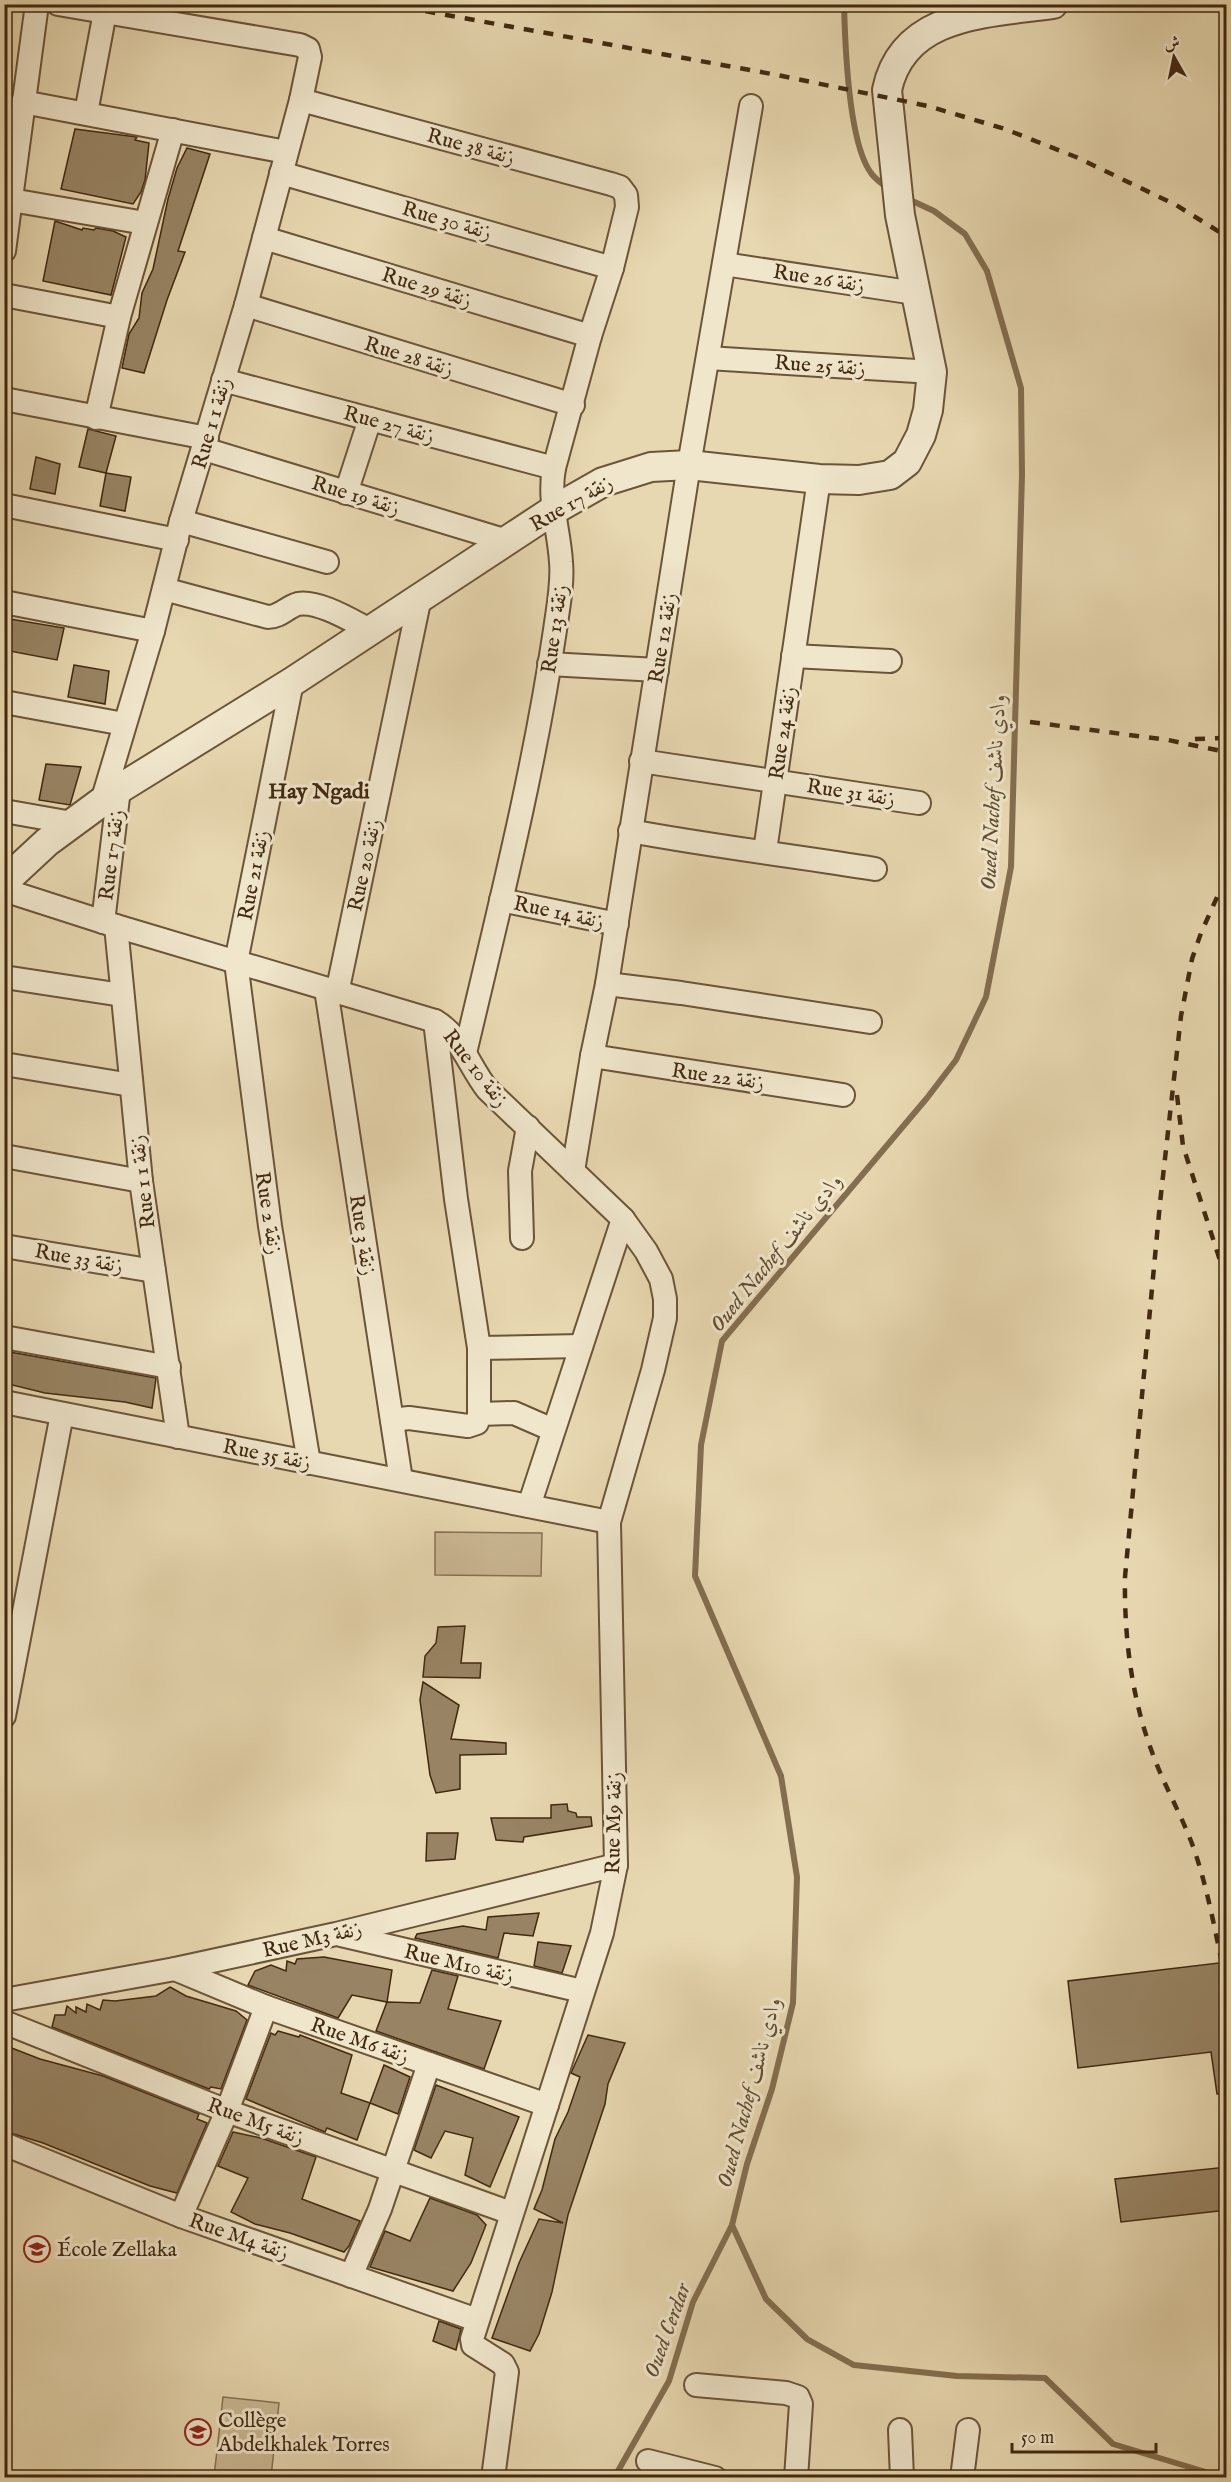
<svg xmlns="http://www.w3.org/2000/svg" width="1231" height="2482" font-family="'IM FELL English',Amiri,serif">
  <rect width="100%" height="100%" fill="#e8d8b1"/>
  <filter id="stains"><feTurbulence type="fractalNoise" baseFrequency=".00333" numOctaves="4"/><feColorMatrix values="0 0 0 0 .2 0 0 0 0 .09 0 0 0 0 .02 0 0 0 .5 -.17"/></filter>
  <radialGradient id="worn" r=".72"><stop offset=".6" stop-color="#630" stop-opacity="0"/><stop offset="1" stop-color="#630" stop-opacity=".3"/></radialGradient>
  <g fill="#ccba96" stroke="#867253" stroke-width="1.5">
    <path d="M 435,1532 L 542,1533 L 541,1576 L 435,1575 Z"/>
    <path d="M 223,2397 L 279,2403 L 271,2477 L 214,2477 Z"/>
  </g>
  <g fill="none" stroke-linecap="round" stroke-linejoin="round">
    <g stroke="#836e50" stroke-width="6">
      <path d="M 844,4 C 845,44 848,142 871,173 C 875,179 883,184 888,189"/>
      <path d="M 908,199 L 934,211 L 965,234 L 987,271 L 1021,388 L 1022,475 L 1011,867 L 986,997 L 956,1060 L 927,1098 L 722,1341 L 701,1445 L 695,1576 L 781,1776 L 797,1877 L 793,2003 L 772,2089 L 747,2164 L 732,2225 L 766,2299 L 807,2339 L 854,2365 L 957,2376 L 1045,2378 L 1113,2444 L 1219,2476 L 1226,2476"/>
      <path d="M 614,2478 L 669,2381 L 693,2302 L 732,2225"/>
    </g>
  </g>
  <g fill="#988464" stroke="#412910" stroke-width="1.5">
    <path d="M 75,129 L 137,137 L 135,140 L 149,143 L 145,180 L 141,192 L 133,204 L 61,189 Z"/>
    <path d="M 187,148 L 210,154 L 178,251 L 185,252 L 167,300 L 144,373 L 122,368 L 129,334 L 139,318 L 142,293 L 153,269 L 168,199 L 177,168 Z"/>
    <path d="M 55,221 L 82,230 L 83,228 L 94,230 L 96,228 L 113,231 L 126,237 L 111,295 L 43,281 Z"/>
    <path d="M 88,429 L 116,436 L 106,473 L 79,467 Z"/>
    <path d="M 36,457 L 60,464 L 55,494 L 30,489 Z"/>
    <path d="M 106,473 L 131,477 L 125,511 L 100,506 Z"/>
    <path d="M 10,619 L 64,628 L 57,660 L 4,650 Z"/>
    <path d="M 74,665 L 109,671 L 105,704 L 68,697 Z"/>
    <path d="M 46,764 L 81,767 L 70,805 L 39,800 Z"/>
    <path d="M 4,1351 L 156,1378 L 152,1408 L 125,1402 L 45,1393 L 4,1383 Z"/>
    <path d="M 465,1626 L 461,1663 L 481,1663 L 480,1678 L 423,1677 L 425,1656 L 436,1643 L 438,1627 Z"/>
    <path d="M 423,1682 L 459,1705 L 451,1739 L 506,1743 L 506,1754 L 460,1755 L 460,1789 L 436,1793 L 430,1775 L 420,1700 Z"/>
    <path d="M 567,1804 L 568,1811 L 576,1813 L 577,1817 L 591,1817 L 592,1826 L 524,1837 L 523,1842 L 496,1840 L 491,1818 L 551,1818 L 551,1805 Z"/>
    <path d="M 427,1833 L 458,1833 L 455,1859 L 426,1861 Z"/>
    <path d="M 539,1913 L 533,1936 L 504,1933 L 498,1958 L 415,1938 L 417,1934 L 463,1926 L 486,1930 L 488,1917 Z"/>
    <path d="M 538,1942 L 571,1946 L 562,1973 L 534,1966 Z"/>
    <path d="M 324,1957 L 392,1970 L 387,2002 L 352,1995 L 338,2018 L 248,1985 L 255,1971 L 271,1965 L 286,1971 L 287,1961 L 295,1964 L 297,1959 Z"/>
    <path d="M 1227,1962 L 1227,2094 L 1217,2094 L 1211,2052 L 1078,2068 L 1068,1981 Z"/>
    <path d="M 432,1970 L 458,1976 L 448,2009 L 501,2021 L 484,2069 L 376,2031 L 387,2002 L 420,2003 Z"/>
    <path d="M 170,1987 L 186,1996 L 236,2011 L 247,2020 L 221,2089 L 211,2087 L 209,2089 L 52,2027 L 55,2015 L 65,2015 L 67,2006 L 76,2013 L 76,2007 L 86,2012 L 87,2004 L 100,2010 L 103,2000 L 115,2001 L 156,1996 Z"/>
    <path d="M 278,2031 L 299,2037 L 300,2035 L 352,2055 L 341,2093 L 370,2103 L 357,2140 L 327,2128 L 325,2132 L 246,2099 L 271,2033 L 275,2035 Z"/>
    <path d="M 588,2035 L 625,2043 L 608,2084 L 605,2104 L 568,2215 L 552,2292 L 539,2334 L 530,2351 L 492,2338 L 519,2263 L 539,2219 L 563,2223 L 534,2209 L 542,2190 L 555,2139 L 568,2112 L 580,2077 L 571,2073 Z"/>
    <path d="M 4,2045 L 40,2059 L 103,2076 L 199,2114 L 197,2119 L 207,2123 L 177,2193 L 150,2186 L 43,2143 L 4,2131 Z"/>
    <path d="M 384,2065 L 410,2077 L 398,2114 L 370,2103 Z"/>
    <path d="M 436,2085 L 519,2117 L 490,2187 L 465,2175 L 473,2138 L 445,2131 L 431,2158 L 414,2150 Z"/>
    <path d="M 233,2132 L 261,2138 L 316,2157 L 302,2199 L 360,2221 L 349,2246 L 344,2252 L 290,2233 L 255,2224 L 231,2212 L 248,2178 L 218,2166 Z"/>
    <path d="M 1227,2167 L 1227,2210 L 1121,2222 L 1115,2179 Z"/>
    <path d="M 430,2198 L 477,2215 L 486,2225 L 471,2263 L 453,2291 L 370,2267 L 385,2231 L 410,2241 Z"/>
    <path d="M 439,2321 L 461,2329 L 456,2350 L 433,2341 Z"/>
  </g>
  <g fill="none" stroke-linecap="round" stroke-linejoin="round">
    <defs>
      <g id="minor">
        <path d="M 58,4 L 300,45 L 308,49 L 310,57 L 301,100 L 246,305 L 181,521 L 153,631 L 101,805"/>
        <path d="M 301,100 L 611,184 L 620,187 L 626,195 L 627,207 L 612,268 L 590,336 L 554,468 C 548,501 559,529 561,562 C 563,584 558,608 555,630 C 534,772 498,913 465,1053"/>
        <path d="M 23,102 L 286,152"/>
        <path d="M 86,113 L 105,12"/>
        <path d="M 281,173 L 612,268"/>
        <path d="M 11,200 L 145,223"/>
        <path d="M 264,238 L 590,336"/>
        <path d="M 4,251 L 37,4"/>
        <path d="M 724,264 L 915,293"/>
        <path d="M 4,295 L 119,317"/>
        <path d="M 246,305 L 573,405"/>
        <path d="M 708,358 L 932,372"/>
        <path d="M 223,380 L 554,468"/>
        <path d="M 4,399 L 207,438"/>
        <path d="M 96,418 L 119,317 L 173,130"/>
        <path d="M 204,449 L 507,541"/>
        <path d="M 346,493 L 370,419"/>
        <path d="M 4,505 L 177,540"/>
        <path d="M 181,521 L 327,562"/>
        <path d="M 164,589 L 268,617 C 280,617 287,607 298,604 C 318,600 352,621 370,630"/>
        <path d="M 4,602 L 153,631"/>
        <path d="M 793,656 L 890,661"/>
        <path d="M 549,664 L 657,670"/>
        <path d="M 292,682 L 236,962 L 270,1226 L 309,1463"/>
        <path d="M 4,702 L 124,724"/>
        <path d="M 641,761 L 919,803"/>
        <path d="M 4,811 L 72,823"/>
        <path d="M 630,831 C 711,846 793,856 875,869"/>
        <path d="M 765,851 L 819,479"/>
        <path d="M 4,890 L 116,926 L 435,1021 C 461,1036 469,1066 487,1089 L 623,1219 L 529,1506"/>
        <path d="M 501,900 L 617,924"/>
        <path d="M 103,922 L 119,789"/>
        <path d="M 116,926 L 141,1181 L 178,1437"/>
        <path d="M 4,977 L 122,995"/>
        <path d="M 607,984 L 681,993 L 870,1022"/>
        <path d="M 326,989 L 401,1480"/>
        <path d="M 337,993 L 420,597"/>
        <path d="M 592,1056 L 843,1095"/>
        <path d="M 4,1064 L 131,1085"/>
        <path d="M 4,1156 L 141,1181"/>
        <path d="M 573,1171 L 592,1056 L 607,984 L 689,465 L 751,106"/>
        <path d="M 522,1238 L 520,1171 L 528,1127"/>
        <path d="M 4,1246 L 154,1271"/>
        <path d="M 4,1337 L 169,1367"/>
        <path d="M 479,1348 L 581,1346"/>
        <path d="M 4,1402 L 609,1522"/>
        <path d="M 479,1414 L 514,1413 L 553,1430"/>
        <path d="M 392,1420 L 409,1418 L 468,1426 L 477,1423 L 479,1417 L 479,1348 L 456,1199 L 435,1021"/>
        <path d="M 4,1716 L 62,1414"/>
        <path d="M 341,1935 L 582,1991"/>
        <path d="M 175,1969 L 266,2007 L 547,2105"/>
        <path d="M 4,2000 L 175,1969 L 336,1934 L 616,1865"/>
        <path d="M 4,2022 L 227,2111 L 511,2213"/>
        <path d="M 4,2144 L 181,2216 L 477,2320"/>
        <path d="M 181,2216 L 227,2111 L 266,2007"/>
        <path d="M 351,2276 L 380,2209 L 429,2064"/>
        <path d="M 696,2385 L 786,2393 L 798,2397 L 801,2404 L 796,2478"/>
        <path d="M 900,2430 L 902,2478"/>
        <path d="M 648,2461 L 715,2478"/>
        <path d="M 493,2478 L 507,2372 L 503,2364 L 473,2345 L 472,2339 L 602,1933 L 616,1865 L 609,1522 L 653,1370 L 665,1318 L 665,1299 L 661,1279 L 646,1251 L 623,1219"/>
        <path d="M 962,2478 L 968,2430"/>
      </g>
      <path id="tertiary" d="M 4,882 L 47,842 L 119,789 L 292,682 L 552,511 L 603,482 L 651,467 L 689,465 L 819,479 L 859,480 L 890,475 L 907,462 L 921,435 L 928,410 L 932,372 L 900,215 L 887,90 C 903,12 990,13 1053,4"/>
    </defs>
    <use href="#minor" stroke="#6b5538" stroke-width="26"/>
    <use href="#tertiary" stroke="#6b5538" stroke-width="32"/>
    <use href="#minor" stroke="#f0e6cc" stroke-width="22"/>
    <use href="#tertiary" stroke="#f0e6cc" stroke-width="28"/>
    <g stroke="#412910" stroke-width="4.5" stroke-dasharray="10 10" stroke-linecap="butt">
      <path d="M 386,4 L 772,74 L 928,106 L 1005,129 L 1076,157 L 1176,205 L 1226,236"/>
      <path d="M 1030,722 L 1168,740 L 1226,752"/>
      <path d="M 1195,739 L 1226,738"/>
      <path d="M 1177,1095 L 1183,1146 L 1226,1279"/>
      <path d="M 1222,1963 C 1214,1925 1207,1888 1195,1852 C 1184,1820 1167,1791 1155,1760 C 1132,1702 1124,1639 1125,1577 L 1160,1203 L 1181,1016 L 1192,959 L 1201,933 L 1226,877"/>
    </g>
  </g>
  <defs>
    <symbol id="school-ring" viewBox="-11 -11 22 22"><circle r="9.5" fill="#f0e6cc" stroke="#8f2418" stroke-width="1.5"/><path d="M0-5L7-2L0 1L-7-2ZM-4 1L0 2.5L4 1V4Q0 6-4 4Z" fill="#8f2418"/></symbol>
  </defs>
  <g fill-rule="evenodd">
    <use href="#school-ring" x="22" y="2234" width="30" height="30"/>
    <use href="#school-ring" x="183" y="2417" width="30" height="30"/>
  </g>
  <g text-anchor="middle" stroke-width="6" stroke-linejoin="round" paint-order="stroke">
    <g font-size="21" fill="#412910" stroke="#f0e6cc">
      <text transform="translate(471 146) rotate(15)" y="7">Rue 38 زنقة</text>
      <text transform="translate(447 220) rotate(16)" y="7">Rue 30 زنقة</text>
      <text transform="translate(819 278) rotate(9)" y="7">Rue 26 زنقة</text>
      <text transform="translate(427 287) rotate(17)" y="7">Rue 29 زنقة</text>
      <text transform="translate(409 356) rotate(17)" y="7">Rue 28 زنقة</text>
      <text transform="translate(820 365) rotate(4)" y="7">Rue 25 زنقة</text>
      <text transform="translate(211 423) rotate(-74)" y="7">Rue 1 زنقة 1</text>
      <text transform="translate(389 424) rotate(15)" y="7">Rue 27 زنقة</text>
      <text transform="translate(356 495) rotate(17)" y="7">Rue 19 زنقة</text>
      <text transform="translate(571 503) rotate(-30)" y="7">Rue 17 زنقة</text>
      <text transform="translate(554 629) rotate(-82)" y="7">Rue 13 زنقة</text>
      <text transform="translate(662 638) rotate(-81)" y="7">Rue 12 زنقة</text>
      <text transform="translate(782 733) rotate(-82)" y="7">Rue 24 زنقة</text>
      <text transform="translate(851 792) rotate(9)" y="7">Rue 31 زنقة</text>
      <text transform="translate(111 855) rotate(-83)" y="7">Rue 17 زنقة</text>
      <text transform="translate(364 865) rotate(-78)" y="7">Rue 20 زنقة</text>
      <text transform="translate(253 875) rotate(-79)" y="7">Rue 21 زنقة</text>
      <text transform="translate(559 912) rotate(12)" y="7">Rue 14 زنقة</text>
      <text transform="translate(476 1068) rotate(52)" y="7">Rue 10 زنقة</text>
      <text transform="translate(718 1076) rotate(8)" y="7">Rue 22 زنقة</text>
      <text transform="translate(142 1182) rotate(-97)" y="7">Rue 1 زنقة 1</text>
      <text transform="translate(269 1213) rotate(81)" y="7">Rue 2 زنقة</text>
      <text transform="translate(363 1235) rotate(81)" y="7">Rue 3 زنقة</text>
      <text transform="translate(79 1258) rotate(10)" y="7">Rue 33 زنقة</text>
      <text transform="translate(267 1454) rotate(11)" y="7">Rue 35 زنقة</text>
      <text transform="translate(613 1823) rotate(-89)" y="7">Rue M9 زنقة</text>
      <text transform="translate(312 1939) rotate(-13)" y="7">Rue M3 زنقة</text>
      <text transform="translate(459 1963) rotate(13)" y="7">Rue M10 زنقة</text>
      <text transform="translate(360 2040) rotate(19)" y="7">Rue M6 زنقة</text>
      <text transform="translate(256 2121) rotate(20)" y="7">Rue M5 زنقة</text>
      <text transform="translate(239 2236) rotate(19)" y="7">Rue M4 زنقة</text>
    </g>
    <g font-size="21" fill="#412910" stroke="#f0e6cc" text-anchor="start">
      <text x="57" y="2256">École Zellaka</text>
      <text x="218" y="2427">Collège<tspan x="218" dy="24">Abdelkhalek Torres</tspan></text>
    </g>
    <g font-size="22" font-weight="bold" fill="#412910" stroke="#f0e6cc">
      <text x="319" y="798">Hay Ngadi</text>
    </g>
    <g font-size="22" font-style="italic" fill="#624c30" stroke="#f0e6cc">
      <text transform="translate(992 792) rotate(-87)" y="8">Oued Nachef وادي ناشف</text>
      <text transform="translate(775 1252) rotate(-51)" y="8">Oued Nachef وادي ناشف</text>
      <text transform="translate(748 2092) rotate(-75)" y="8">Oued Nachef وادي ناشف</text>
      <text transform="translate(666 2330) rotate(-70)" y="8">Oued Cerdar</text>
    </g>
  </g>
  <rect width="1231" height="2482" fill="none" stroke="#e8d8b1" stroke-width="24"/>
  <rect x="6" y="6" width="1219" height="2470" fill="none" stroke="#412910" stroke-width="3"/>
  <rect x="12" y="12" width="1207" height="2458" fill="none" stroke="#412910" stroke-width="1.5"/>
  <g transform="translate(1174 57) rotate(351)" stroke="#f0e6cc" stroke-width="4.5" paint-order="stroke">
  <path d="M0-4.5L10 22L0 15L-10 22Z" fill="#412910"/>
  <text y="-9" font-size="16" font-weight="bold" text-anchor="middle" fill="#412910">ش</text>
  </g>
  <path d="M1012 2443v9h144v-9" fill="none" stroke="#412910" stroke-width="3"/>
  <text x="1021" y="2443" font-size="18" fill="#412910" stroke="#f0e6cc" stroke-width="4.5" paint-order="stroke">50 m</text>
  <rect width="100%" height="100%" filter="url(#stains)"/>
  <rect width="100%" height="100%" fill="url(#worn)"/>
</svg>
